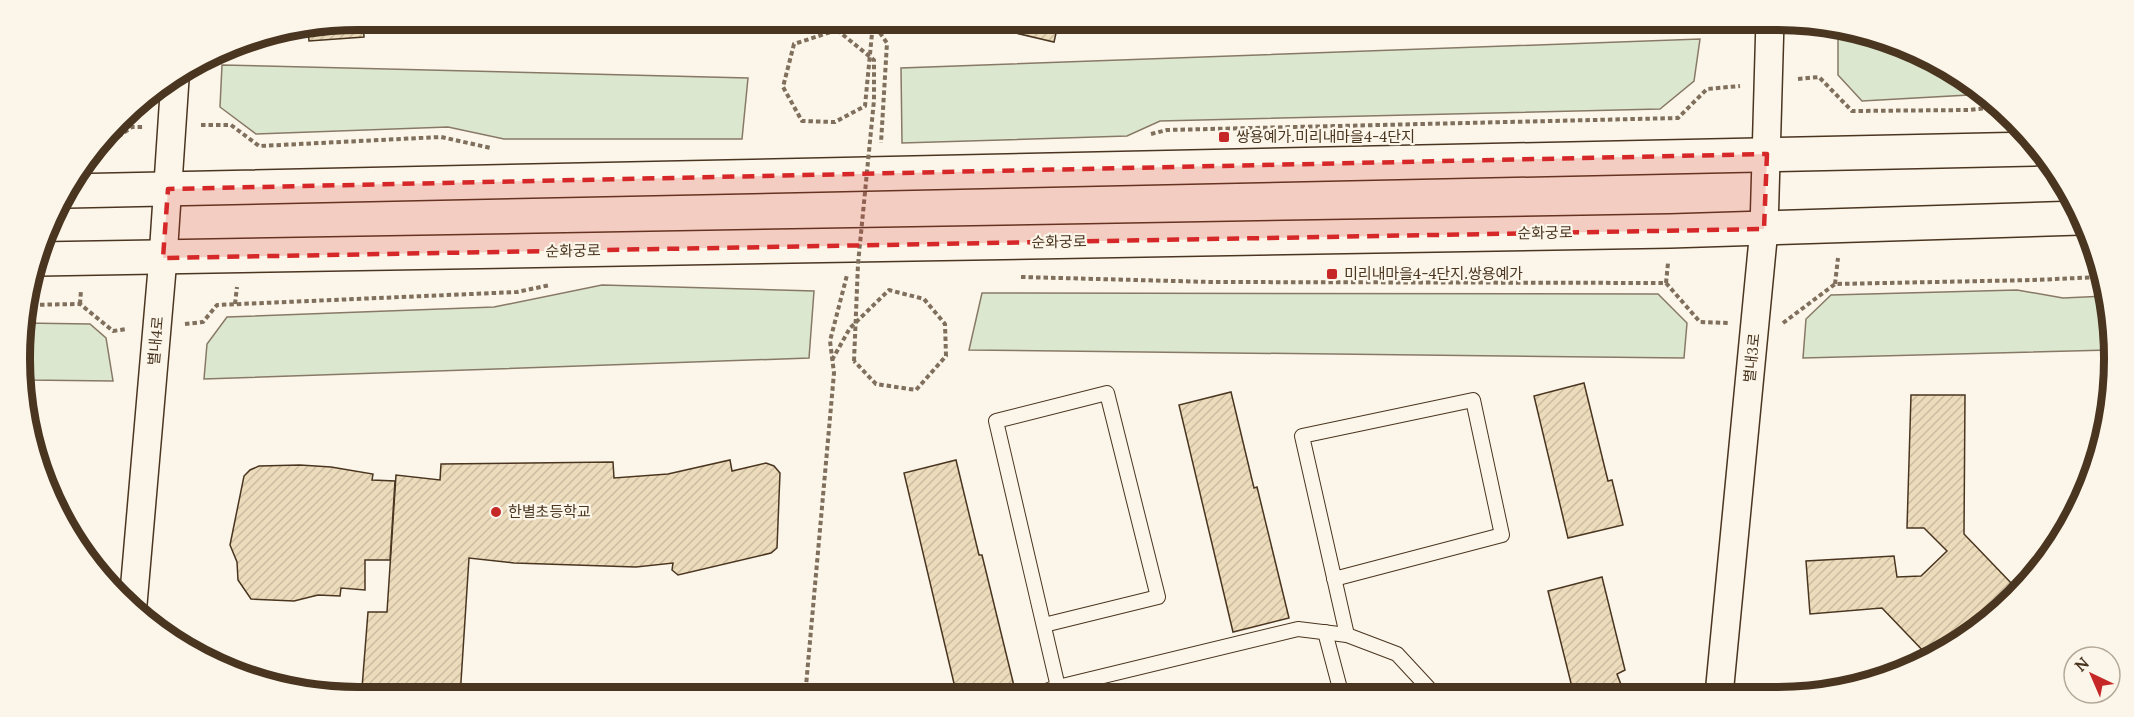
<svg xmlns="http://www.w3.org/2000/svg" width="2134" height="717" font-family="Lora,'Noto Sans KR',serif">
  <defs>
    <pattern id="building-hatch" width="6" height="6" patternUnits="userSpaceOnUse" patternTransform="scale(1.5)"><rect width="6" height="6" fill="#ecdcbc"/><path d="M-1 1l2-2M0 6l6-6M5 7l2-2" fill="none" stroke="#ccbda1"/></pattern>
  </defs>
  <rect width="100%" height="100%" fill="#fbf6e9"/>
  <g fill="#dce7d0" stroke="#887966" stroke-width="1.5">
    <path d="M 1838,28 L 1863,31 L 1982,89 L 1986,94 L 1862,101 L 1838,75 Z"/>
    <path d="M 1700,39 L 1694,81 L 1660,109 L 1160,121 L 1127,136 L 902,143 L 901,68 Z"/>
    <path d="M 222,65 L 748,78 L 742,139 L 504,139 L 448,127 L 256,134 L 220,107 Z"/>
    <path d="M 602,285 L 814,291 L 809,358 L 204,379 L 207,344 L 227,317 L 494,307 Z"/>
    <path d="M 2017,290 L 2063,298 L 2106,296 L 2112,314 L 2109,350 L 1803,358 L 1806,319 L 1831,295 Z"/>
    <path d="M 982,293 L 1658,294 L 1687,323 L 1684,358 L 969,350 Z"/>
    <path d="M 23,323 L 90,324 L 106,338 L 113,381 L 27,380 Z"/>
  </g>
  <g fill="url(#building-hatch)" stroke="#4a3520" stroke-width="1.5">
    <path d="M 358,20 L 363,20 L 364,37 L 309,41 L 308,30 Z"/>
    <path d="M 996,20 L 1059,20 L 1054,42 L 994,28 Z"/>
    <path d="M 1584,383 L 1608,481 L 1612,480 L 1623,525 L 1568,538 L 1534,396 Z"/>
    <path d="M 1231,392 L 1254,488 L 1257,487 L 1289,618 L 1233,632 L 1179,405 Z"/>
    <path d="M 1911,395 L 1965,395 L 1964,534 L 2013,585 L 1958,639 L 1929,657 L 1882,608 L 1810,614 L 1806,561 L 1894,556 L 1897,577 L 1921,576 L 1947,551 L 1924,528 L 1907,528 Z"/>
    <path d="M 730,460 L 732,471 L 766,463 L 774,466 L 780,473 L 777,548 L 771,553 L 678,575 L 672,570 L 673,563 L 636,567 L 514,563 L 469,558 L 460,697 L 358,698 L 271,686 L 260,681 L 362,688 L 368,612 L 387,612 L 396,475 L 440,480 L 441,464 L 613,462 L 614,478 L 668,474 Z"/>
    <path d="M 956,460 L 979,555 L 982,555 L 1014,686 L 971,696 L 957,696 L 904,473 Z"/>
    <path d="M 300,465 L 331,467 L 373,474 L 372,480 L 395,481 L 390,560 L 365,560 L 365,590 L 341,588 L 340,596 L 318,595 L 294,601 L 251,599 L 238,580 L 237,562 L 230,545 L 244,476 L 250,470 L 259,466 Z"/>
    <path d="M 1602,577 L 1625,670 L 1617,674 L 1625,695 L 1563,695 L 1573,691 L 1548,591 Z"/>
    <path d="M 231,668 L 260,670 L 259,680 Z"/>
  </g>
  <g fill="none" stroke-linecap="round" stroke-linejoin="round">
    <defs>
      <g id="service">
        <path d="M 1334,579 L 1502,535 L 1473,400 L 1302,436 L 1347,635"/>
        <path d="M 1044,625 L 1158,597 L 1107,393 L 996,421 L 1058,687"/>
        <path d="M 1325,632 L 1342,696"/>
        <path d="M 1030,696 L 1058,687 L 1298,629 L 1347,635 L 1397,654 L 1435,695"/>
      </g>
      <g id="minor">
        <path d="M 133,604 L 163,258 L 175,79"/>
        <path d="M 1719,695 L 1764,229 L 1770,20"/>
      </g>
      <g id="tertiary">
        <path d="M 68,191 L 2034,149"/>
        <path d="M 39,259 L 1670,231 L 2079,218"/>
      </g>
    </defs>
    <use href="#service" stroke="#4a3520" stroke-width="16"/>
    <use href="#minor" stroke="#4a3520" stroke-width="30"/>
    <use href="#tertiary" stroke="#4a3520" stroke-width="36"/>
    <g stroke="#7f6f5c" stroke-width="4" stroke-dasharray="4.5 3" stroke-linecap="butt">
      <path d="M 874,20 L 873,23 L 887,43 L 881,143"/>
      <path d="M 837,30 L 794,44 L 783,87 L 802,121 L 835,122 L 865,106 L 873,23"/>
      <path d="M 1798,79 L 1819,77 L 1852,111 L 1969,110 L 1998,107"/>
      <path d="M 201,125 L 231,125 L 259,146 L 441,137 L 491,148"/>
      <path d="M 1151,134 L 1167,130 L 1678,118 L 1707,89 L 1740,86"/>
      <path d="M 100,150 L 132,127 L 143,127"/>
      <path d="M 1021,277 L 1212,282 L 1666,283 L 1700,322 L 1728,323"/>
      <path d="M 1666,283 L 1668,263"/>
      <path d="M 1835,284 L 1838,258"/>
      <path d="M 80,304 L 81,290"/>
      <path d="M 235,304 L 237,287"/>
      <path d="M 25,305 L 80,304 L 113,331 L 127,329"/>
      <path d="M 1783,323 L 1835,284 L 2034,280 L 2099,277"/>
      <path d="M 185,324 L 203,322 L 217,305 L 517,292 L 550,285"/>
      <path d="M 832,360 L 850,328 L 889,290 L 924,299 L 945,324 L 946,356 L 916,390 L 876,384 L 854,361"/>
      <path d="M 805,697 L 834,373 L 830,341 L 847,275"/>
    </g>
    <use href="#service" stroke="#fbf6e9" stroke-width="14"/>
    <use href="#minor" stroke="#fbf6e9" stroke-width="27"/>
    <use href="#tertiary" stroke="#fbf6e9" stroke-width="33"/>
    <path stroke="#7f6f5c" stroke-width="4" stroke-dasharray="4.5 3" stroke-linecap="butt" d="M 837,30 L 874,60 L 874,100 L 858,264 L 854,361"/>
  </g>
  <path fill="#d62828" fill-opacity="0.2" stroke="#d62828" stroke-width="4.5" stroke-dasharray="12 8" stroke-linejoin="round" d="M 1767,154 L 1764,229 L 163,258 L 168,189 Z"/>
  <g fill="#c62828" stroke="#fbf6e9" stroke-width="2">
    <rect x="1218" y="131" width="12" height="12" rx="3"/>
    <rect x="1326" y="268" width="12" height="12" rx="3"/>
    <circle cx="496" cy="512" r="6"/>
  </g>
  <g text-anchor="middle" stroke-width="4.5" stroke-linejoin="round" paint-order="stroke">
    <g font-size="15" fill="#4a3520" stroke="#fbf6e9" text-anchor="start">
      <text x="1236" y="142">쌍용예가.미리내마을4-4단지</text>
      <text x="1344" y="279">미리내마을4-4단지.쌍용예가</text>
      <text x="508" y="517">한별초등학교</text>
    </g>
    <g font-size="15" fill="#4a3520" stroke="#fbf6e9">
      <text transform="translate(1545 233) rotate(-1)" y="5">순화궁로</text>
      <text transform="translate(1059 242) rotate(-1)" y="5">순화궁로</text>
      <text transform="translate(573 251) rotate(-1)" y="5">순화궁로</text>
      <text transform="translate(156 341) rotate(-85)" y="5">별내4로</text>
      <text transform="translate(1752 358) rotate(-84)" y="5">별내3로</text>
    </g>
  </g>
  <path d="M0 0H2134V717H0ZM358 30H1776A328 328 0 0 1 2104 358V359A328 328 0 0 1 1776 687H358A328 328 0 0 1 30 359V358A328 328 0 0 1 358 30Z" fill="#fbf6e9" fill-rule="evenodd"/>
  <path fill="none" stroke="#4a3520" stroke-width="8" d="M358 30H1776A328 328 0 0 1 2104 358V359A328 328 0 0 1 1776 687H358A328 328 0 0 1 30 359V358A328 328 0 0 1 358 30Z"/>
  <g transform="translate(2092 675) rotate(316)"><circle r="28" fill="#fbf6e9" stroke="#b4a999" stroke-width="1.5"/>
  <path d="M0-4.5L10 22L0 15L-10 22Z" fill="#c62828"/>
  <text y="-9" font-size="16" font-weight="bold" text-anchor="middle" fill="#4a3520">N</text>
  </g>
</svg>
